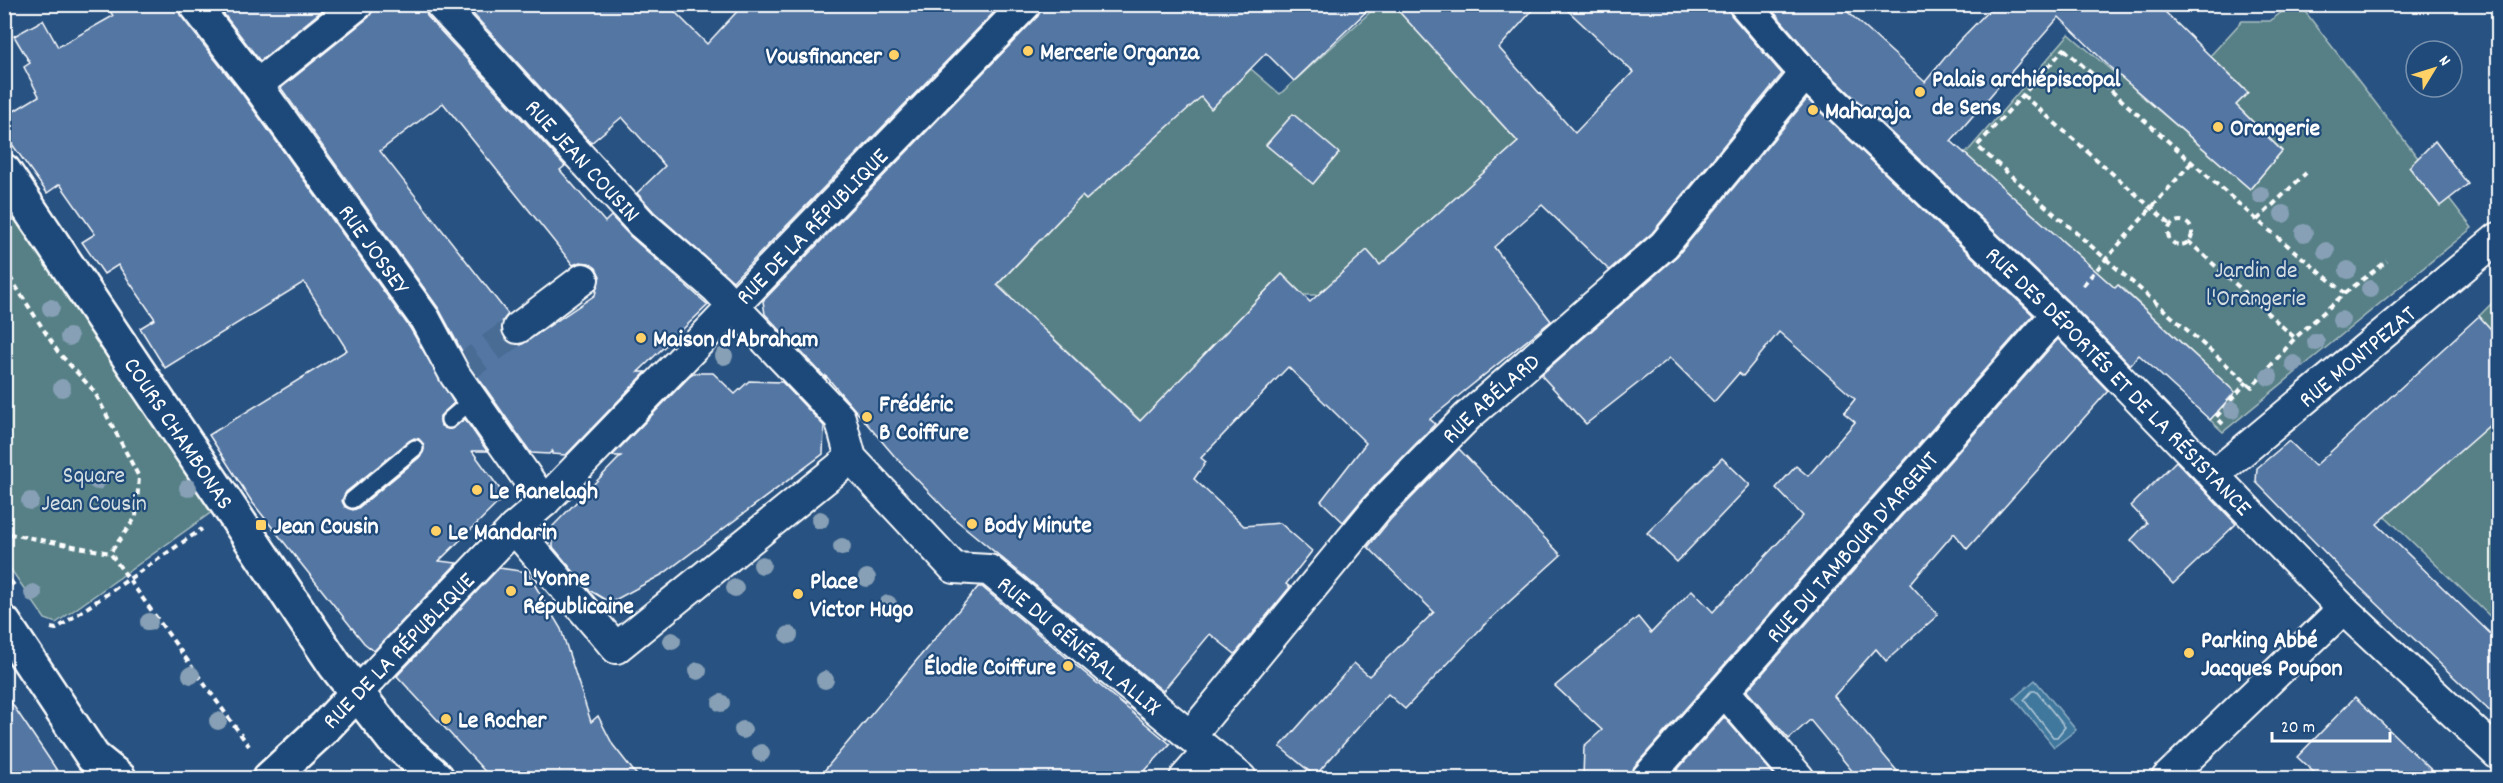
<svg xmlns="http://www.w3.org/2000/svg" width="2503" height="783" font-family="Dekko,sans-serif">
  <rect width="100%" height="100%" fill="#285281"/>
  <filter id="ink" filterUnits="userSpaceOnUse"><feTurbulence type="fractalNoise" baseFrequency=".0167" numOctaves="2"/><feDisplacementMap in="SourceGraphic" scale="12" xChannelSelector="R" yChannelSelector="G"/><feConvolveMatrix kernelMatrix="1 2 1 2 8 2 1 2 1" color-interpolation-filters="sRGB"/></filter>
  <g filter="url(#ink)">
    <g fill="#578086" stroke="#abc0c2" stroke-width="1.5">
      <path d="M 1378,5 L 1395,5 L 1518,142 L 1411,238 L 1435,263 L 1318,295 L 1303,295 L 1282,274 L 1141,421 L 1048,333 L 1025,351 L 995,310 L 1010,296 L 998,284 L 1082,196 L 1200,96 L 1212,108 L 1251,69 L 1280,94 Z"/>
      <path d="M 2291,5 L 2300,5 L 2472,228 L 2223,432 L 2210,420 L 2235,392 L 2119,285 L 2093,312 L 1961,159 L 2069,34 L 2118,76 L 2125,78 L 2136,91 L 2250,189 L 2282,151 L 2236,105 L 2248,92 L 2210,56 L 2242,21 L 2270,21 Z"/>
      <path d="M 5,193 L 216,509 L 56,623 L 45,619 L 5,561 Z"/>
      <path d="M 2498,297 L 2498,338 L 2479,316 Z"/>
      <path d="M 2498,417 L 2498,624 L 2385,516 Z"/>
    </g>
    <path fill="#41789d" stroke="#8daec4" stroke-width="1.5" d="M 2035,680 L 2076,730 L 2054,747 L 2014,698 Z"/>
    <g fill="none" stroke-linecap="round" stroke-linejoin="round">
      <path stroke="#b3c9d8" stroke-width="1.5" d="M 2032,691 L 2036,691 L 2065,727 L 2057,737 L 2053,737 L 2024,700 Z"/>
    </g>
    <g fill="#5376a3" stroke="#fff" stroke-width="1.5" fill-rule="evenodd">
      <path d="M 106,4 L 177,4 L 180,15 L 243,95 L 410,328 L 454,403 L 440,416 L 441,426 L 451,429 L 465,419 L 487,451 L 472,451 L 505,496 L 439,561 L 457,563 L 374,651 L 364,643 L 252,502 L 209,435 L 347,350 L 304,282 L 165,368 L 140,328 L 155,319 L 118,265 L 104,274 L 82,242 L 95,234 L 60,184 L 47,193 L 4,133 L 4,117 L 39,96 L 24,67 L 30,63 L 14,36 L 43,20 L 58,47 L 113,16 ZM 414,438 L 419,439 L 424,446 L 421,456 L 358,508 L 353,510 L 345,507 L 342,501 L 346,492 Z"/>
      <path d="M 216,4 L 330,4 L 260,61 Z"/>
      <path d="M 375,4 L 423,4 L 427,16 L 565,166 L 560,170 L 605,222 L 611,216 L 631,237 L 708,305 L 638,372 L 646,372 L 566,455 L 552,454 L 552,451 L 549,454 L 531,453 L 470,366 L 439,309 L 281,88 L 369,17 ZM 443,103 L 573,265 L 580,262 L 589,263 L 596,268 L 600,276 L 595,295 L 521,345 L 512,344 L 504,338 L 502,322 L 508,314 L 380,151 Z"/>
      <path d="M 464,4 L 667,4 L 707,44 L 744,4 L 1002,4 L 733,281 L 654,212 L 637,193 L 665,166 L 622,117 L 591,143 Z"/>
      <path d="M 1043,4 L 1374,4 L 1294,81 L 1266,53 L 1211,109 L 1201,97 L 1086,200 L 1082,196 L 997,285 L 1140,421 L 1282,274 L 1310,302 L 1367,250 L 1380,265 L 1518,142 L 1392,4 L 1538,4 L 1499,48 L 1575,133 L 1633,72 L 1561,4 L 1727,4 L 1731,15 L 1782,74 L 1652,233 L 1609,270 L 1542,205 L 1494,247 L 1551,321 L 1430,419 L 1435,424 L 1365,496 L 1343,522 L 1321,501 L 1366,443 L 1288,367 L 1201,458 L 1206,462 L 1194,479 L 1244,526 L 1280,523 L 1312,551 L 1286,584 L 1290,587 L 1235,654 L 1210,634 L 1163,691 L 956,520 L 897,459 L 826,376 L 826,378 L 765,314 L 763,301 L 1038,16 Z"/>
      <path d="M 1767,4 L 1839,4 L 1925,82 L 1958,42 L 1995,4 L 2157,4 L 2248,93 L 2236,105 L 2282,151 L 2250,189 L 2114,71 L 2059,17 L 1951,141 L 2115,288 L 2118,285 L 2235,392 L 2210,420 L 2139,355 L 2130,365 L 2069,302 L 1817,62 Z"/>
      <path d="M 1807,99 L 2033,315 L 1634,767 L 1630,778 L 1583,778 L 1584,746 L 1602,730 L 1555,686 L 1638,617 L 1651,633 L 1692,590 L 1713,612 L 1803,516 L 1776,488 L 1796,466 L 1808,476 L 1855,422 L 1844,413 L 1855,399 L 1779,332 L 1743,376 L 1739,373 L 1714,402 L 1670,358 L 1586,424 L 1541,375 L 1677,256 Z"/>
      <path d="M 1293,114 L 1339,153 L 1313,184 L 1266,145 Z"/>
      <path d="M 2435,141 L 2468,184 L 2440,206 L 2409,167 Z"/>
      <path d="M 2479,316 L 2499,338 L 2499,417 L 2377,524 L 2499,642 L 2499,720 L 2348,576 L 2256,482 L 2257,468 L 2289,441 L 2315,466 Z"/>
      <path d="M 2058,339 L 2108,391 L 1967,549 L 1954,533 L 1910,584 L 1938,615 L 1886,661 L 1876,649 L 1834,696 L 1903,778 L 1858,778 L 1810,720 L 1789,739 L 1747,691 Z"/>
      <path d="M 693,373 L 713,373 L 735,394 L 749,381 L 782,382 L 824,426 L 823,454 L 663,574 L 615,600 L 604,599 L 589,590 L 553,547 L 553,526 L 621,456 L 612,456 Z"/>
      <path d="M 1459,449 L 1561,555 L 1487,622 L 1405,709 L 1388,694 L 1315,776 L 1280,747 L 1354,663 L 1369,676 L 1434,612 L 1368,547 L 1390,520 Z"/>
      <path d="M 1722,458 L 1750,485 L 1677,562 L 1647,533 Z"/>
      <path d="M 2176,461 L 2236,524 L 2173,584 L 2131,540 L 2147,523 L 2131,506 Z"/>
      <path d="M 499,568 L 527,572 L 561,629 L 591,722 L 598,716 L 613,745 L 639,778 L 491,778 L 397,676 Z"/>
      <path d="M 978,587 L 982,587 L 1170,744 L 1138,778 L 818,778 Z"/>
      <path d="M 4,692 L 44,751 L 62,778 L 4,778 Z"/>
      <path d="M 2355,697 L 2406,746 L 2440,778 L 2320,778 L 2297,757 Z"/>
      <path d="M 1724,717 L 1777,778 L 1670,778 Z"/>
    </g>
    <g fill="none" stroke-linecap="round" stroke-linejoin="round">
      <path stroke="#486c94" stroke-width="30" stroke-dasharray="30 15" stroke-linecap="butt" d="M 455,375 L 518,328"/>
      <defs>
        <g id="lane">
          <path d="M 449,420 L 472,400"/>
          <path d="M 352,500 L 415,448"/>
        </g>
        <g id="street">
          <path id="s1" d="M 194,4 L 257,85 L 425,319 L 455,375 L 544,502"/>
          <path id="s2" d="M 440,4 L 642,224 L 716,288 L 840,418 L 851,458 L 954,568 L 989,570 L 1241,778"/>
          <path id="s3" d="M 1744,4 L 1805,74 L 2057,314 L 2343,609 L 2498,754"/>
          <path d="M 257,85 L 358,4"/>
          <path d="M 518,328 L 583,279"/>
          <path id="s4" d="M 2214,475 L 2498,238"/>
          <path d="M 514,528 L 616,648 L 851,458"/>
          <path d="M 1725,692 L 1799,778"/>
          <path id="s5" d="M 357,693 L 514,528 L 544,502 L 1026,4"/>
          <path id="s6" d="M 1190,736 L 1377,508 L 1468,416 L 1664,245 L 1805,74"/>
          <path d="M 1185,778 L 1208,752"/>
          <path id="s7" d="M 1647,778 L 2057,314"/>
          <path d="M 2167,778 L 2343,609"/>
        </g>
        <g id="secondary">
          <path id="s8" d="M 4,171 L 335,665 L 393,739 L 437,778"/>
          <path d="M 4,623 L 93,757 L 119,778"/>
          <path d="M 270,778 L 325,727 L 357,693"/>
        </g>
      </defs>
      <use href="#lane" stroke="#fff" stroke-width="20"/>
      <use href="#street" stroke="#fff" stroke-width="34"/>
      <use href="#secondary" stroke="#fff" stroke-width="38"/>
      <g stroke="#fff" stroke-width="4" stroke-dasharray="6 4.5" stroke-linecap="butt">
        <path d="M 2064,49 L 2257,220 L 2345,293 L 2295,338 L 2252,387 L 1977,146 Z"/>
        <path d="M 2023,95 L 2171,225"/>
        <path d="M 2257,220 L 2306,173"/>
        <circle cx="2180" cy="233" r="12"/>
        <path d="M 2188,241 L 2295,338"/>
        <path d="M 4,268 L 58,352 L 94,391 L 139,477 L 136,517 L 110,553"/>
        <path d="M 2083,285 L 2192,162"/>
        <path d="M 2345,293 L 2387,261"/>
        <path d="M 2223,424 L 2216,417 L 2247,382"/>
        <path d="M 4,524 L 10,534 L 110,553 L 249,746"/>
        <path d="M 4,572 L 16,588"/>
        <path d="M 51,628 L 56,629 L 202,529"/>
      </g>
      <use href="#lane" stroke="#1f4a7a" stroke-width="15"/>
      <use href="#street" stroke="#1f4a7a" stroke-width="30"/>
      <use href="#secondary" stroke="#1f4a7a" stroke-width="33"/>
    </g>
    <g fill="#87a0b6">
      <circle cx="2261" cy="195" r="9"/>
      <circle cx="2283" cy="214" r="9"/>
      <circle cx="2304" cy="233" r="9"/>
      <circle cx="2326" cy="251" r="9"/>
      <circle cx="2348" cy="270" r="9"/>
      <circle cx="2370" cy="289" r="9"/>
      <circle cx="51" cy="308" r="9"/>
      <circle cx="2341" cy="320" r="9"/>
      <circle cx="69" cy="337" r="9"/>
      <circle cx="2316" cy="342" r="9"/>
      <circle cx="724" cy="356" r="9"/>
      <circle cx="2294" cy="364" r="9"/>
      <circle cx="2269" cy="377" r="9"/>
      <circle cx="62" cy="388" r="9"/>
      <circle cx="2232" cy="410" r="9"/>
      <circle cx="97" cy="481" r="9"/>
      <circle cx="188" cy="488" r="9"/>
      <circle cx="30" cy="501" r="9"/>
      <circle cx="820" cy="520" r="9"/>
      <circle cx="842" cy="547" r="9"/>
      <circle cx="762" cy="565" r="9"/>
      <circle cx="867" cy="578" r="9"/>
      <circle cx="735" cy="588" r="9"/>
      <circle cx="33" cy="593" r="9"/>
      <circle cx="888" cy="604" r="9"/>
      <circle cx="149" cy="622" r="9"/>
      <circle cx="789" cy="635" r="9"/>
      <circle cx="672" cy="641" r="9"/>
      <circle cx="698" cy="671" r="9"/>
      <circle cx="191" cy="675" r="9"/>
      <circle cx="825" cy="680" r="9"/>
      <circle cx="721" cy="703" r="9"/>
      <circle cx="218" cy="721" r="9"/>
      <circle cx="743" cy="730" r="9"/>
      <circle cx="761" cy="753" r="9"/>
    </g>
  </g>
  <g fill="#ffd166" stroke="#1f4a7a" stroke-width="2">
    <circle cx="1028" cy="51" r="6"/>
    <circle cx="894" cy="55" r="6"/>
    <circle cx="1920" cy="92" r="6"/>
    <circle cx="1813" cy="110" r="6"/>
    <circle cx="2218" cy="127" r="6"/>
    <circle cx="641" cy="338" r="6"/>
    <circle cx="867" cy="417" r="6"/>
    <circle cx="477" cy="490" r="6"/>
    <circle cx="972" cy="524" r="6"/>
    <rect x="255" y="519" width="12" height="12" rx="3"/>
    <circle cx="436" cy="531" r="6"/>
    <circle cx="511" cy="591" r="6"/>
    <circle cx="798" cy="594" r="6"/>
    <circle cx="2189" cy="653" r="6"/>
    <circle cx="1068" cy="666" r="6"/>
    <circle cx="446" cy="719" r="6"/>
  </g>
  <g text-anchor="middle" stroke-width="4.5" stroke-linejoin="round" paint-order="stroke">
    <g font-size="24" font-weight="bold" fill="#fff" stroke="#1f4a7a" text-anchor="start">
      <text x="1040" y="59">Mercerie Organza</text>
      <text x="882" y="63" text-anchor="end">Vousfinancer</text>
      <text x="1932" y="86">Palais archiépiscopal<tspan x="1932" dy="28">de Sens</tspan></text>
      <text x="1825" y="118">Maharaja</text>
      <text x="2230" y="135">Orangerie</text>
      <text x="653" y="346">Maison d'Abraham</text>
      <text x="879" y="411">Frédéric<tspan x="879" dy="28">B Coiffure</tspan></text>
      <text x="489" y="498">Le Ranelagh</text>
      <text x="984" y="532">Body Minute</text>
      <text x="273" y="533">Jean Cousin</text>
      <text x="448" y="539">Le Mandarin</text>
      <text x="523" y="585">L'Yonne<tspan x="523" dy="28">Républicaine</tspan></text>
      <text x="810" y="588">Place<tspan x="810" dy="28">Victor Hugo</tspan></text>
      <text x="2201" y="647">Parking Abbé<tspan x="2201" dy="28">Jacques Poupon</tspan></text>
      <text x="1056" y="674" text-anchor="end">Élodie Coiffure</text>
      <text x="458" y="727">Le Rocher</text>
    </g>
    <g font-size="24" fill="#fff" stroke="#1f4a7a">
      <text dy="8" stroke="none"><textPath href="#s2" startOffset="212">RUE JEAN COUSIN</textPath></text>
      <text dy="8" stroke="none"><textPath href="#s5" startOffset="652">RUE DE LA RÉPUBLIQUE</textPath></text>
      <text dy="8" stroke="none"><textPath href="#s1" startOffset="304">RUE JOSSEY</textPath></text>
      <text dy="8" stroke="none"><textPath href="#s4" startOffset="186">RUE MONTPEZAT</textPath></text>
      <text dy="8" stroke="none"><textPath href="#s3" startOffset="532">RUE DES DÉPORTÉS ET DE LA RÉSISTANCE</textPath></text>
      <text dy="8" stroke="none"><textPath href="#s6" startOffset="453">RUE ABÉLARD</textPath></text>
      <text dy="8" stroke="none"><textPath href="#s8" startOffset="315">COURS CHAMBONAS</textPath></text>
      <text dy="8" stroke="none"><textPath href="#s7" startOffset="309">RUE DU TAMBOUR D'ARGENT</textPath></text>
      <text dy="8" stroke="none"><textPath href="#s2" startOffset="921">RUE DU GÉNÉRAL ALLIX</textPath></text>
      <text transform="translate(398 650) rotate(-46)" y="8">RUE DE LA RÉPUBLIQUE</text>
    </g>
    <g font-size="24" fill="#d5dfe1" stroke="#1f4a7a">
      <text x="2256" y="277">Jardin de<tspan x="2256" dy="28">l'Orangerie</tspan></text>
      <text x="94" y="482">Square<tspan x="94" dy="28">Jean Cousin</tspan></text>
    </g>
  </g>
  <rect width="2503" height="783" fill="none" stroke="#1f4a7a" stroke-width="24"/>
  <rect x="12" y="12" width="2479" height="759" fill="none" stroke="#fff" stroke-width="2" filter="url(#ink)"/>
  <g transform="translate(2434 69) rotate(52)"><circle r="28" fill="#1f4a7a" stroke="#7992af" stroke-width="1.5"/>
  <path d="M0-4.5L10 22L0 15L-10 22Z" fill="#ffd166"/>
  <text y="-9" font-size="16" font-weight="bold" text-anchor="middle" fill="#ffffff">N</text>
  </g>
  <path d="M2272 732v9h118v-9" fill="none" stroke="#ffffff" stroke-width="3"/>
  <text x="2281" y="732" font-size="18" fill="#ffffff" stroke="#1f4a7a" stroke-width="4.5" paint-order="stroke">20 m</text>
</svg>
